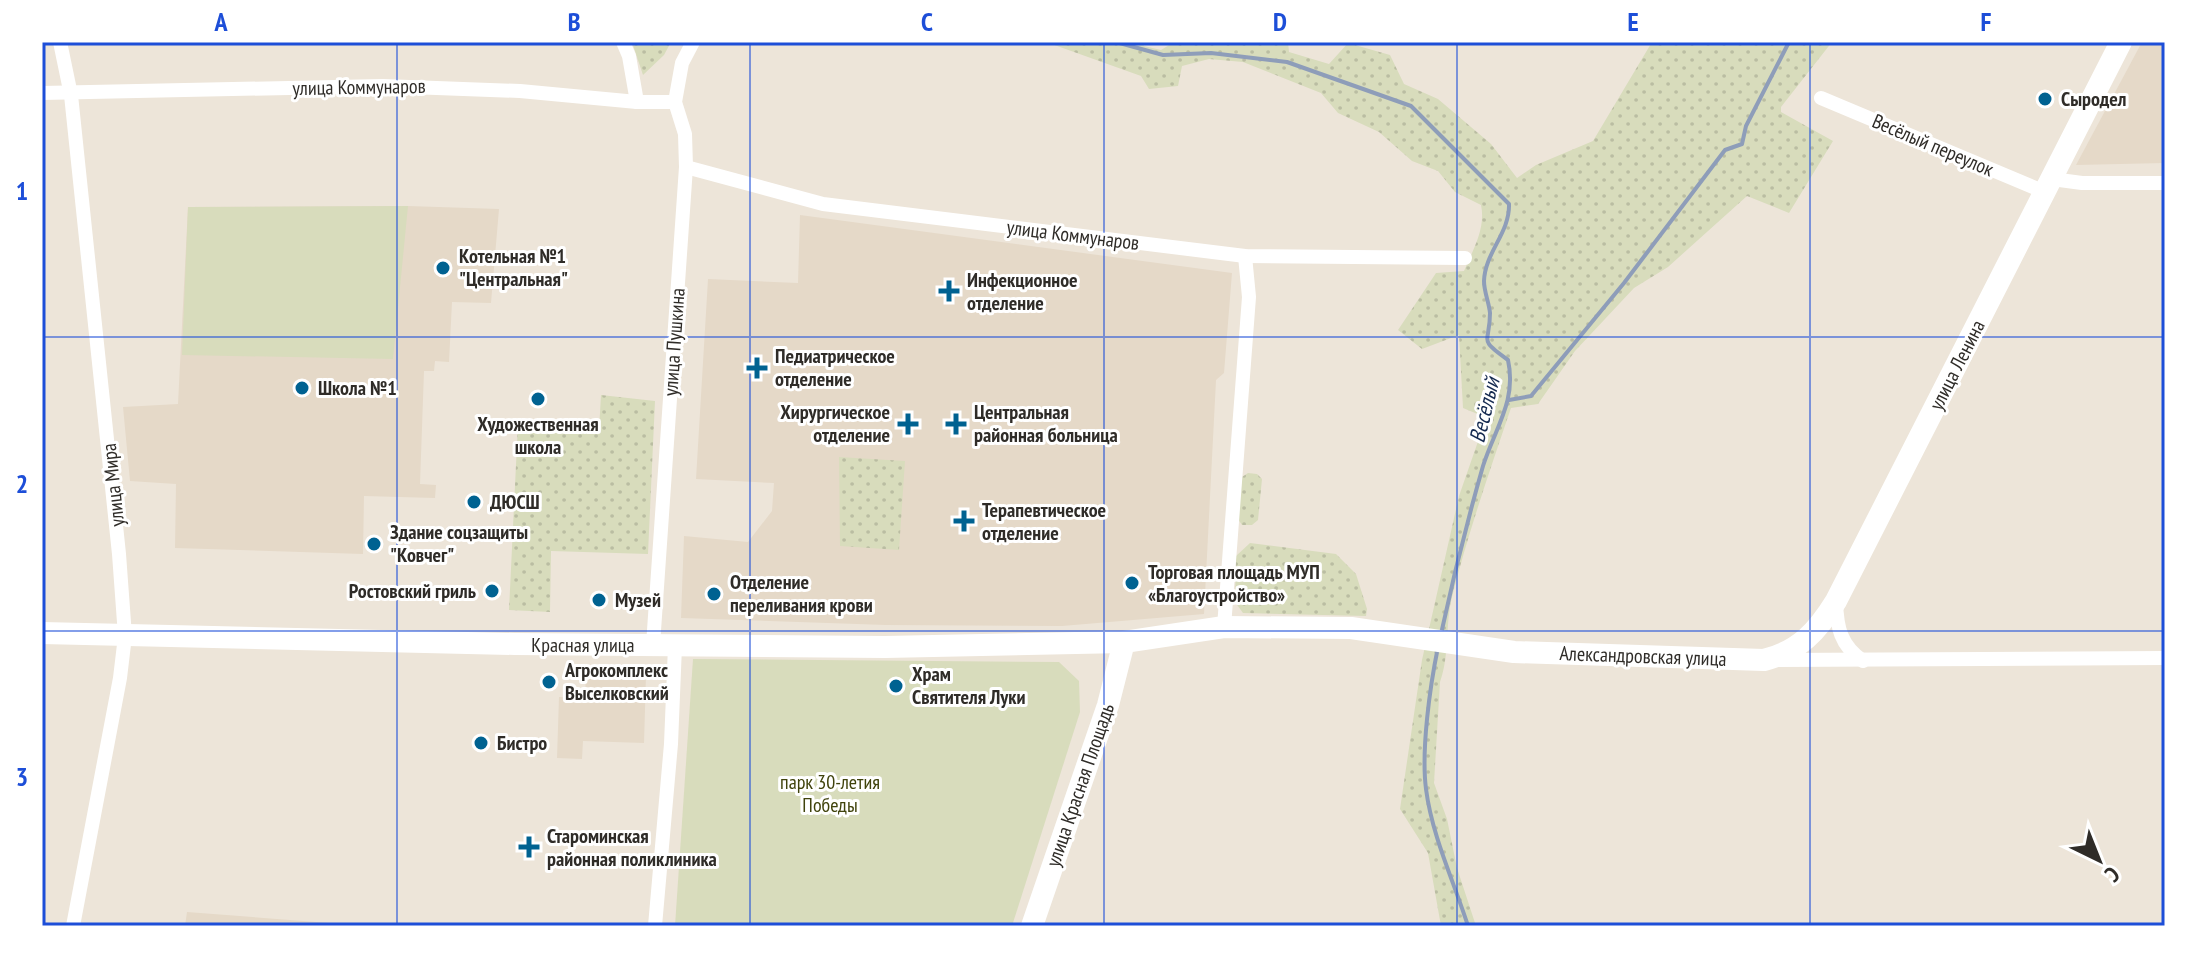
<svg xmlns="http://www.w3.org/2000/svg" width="2207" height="968" font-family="'PT Sans Narrow',sans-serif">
  <defs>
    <pattern id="grass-dots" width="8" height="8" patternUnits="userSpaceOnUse" patternTransform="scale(2)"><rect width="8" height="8" fill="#d8dcbc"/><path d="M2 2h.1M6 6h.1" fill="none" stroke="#babda2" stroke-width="1.8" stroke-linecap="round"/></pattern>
  </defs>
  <rect width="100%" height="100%" fill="#ede5d9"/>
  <g fill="#e5d9c8">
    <path d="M 2142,42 L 2165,42 L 2165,163 L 2076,165 Z"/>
    <path d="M 408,206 L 499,209 L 491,303 L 452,302 L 449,362 L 435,361 L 434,371 L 424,371 L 420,484 L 436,485 L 435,498 L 364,496 L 363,554 L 175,548 L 176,484 L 130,481 L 123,407 L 178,404 L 188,207 Z"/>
    <path d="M 800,215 L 1232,273 L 1224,373 L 1216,380 L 1204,614 L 1062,626 L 886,625 L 681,618 L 684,536 L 748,542 L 772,511 L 774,483 L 696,479 L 708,279 L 798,283 Z"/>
    <path d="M 586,674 L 646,675 L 644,743 L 583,741 L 582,759 L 557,758 L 559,697 L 585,698 Z"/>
    <path d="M 187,912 L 368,926 L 185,926 Z"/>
  </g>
  <g fill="url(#grass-dots)">
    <path d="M 632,42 L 671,42 L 664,55 L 643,75 Z"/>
    <path d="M 1046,42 L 1142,42 L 1144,46 L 1161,50 L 1174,42 L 1288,42 L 1289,52 L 1329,64 L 1348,43 L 1390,55 L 1404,84 L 1438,99 L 1491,144 L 1517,178 L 1536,165 L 1593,141 L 1652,42 L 1832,42 L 1781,107 L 1781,112 L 1833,141 L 1789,213 L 1747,196 L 1668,267 L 1634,288 L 1575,351 L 1538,404 L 1511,408 C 1490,470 1468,533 1452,597 C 1445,625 1450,654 1440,682 L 1434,783 L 1447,819 L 1457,868 L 1476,926 L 1441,926 L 1428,853 L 1400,809 L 1422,660 L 1459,496 L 1482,430 L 1480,415 L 1463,408 L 1459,335 L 1422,349 L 1398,330 L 1436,273 L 1464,271 C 1473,250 1486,228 1481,205 L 1455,192 L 1438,171 L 1412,161 L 1379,132 L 1338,113 L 1321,93 L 1243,62 L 1209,59 L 1182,66 L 1178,86 L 1149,89 L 1141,76 Z"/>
    <path d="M 601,395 L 655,401 L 648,554 L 551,551 L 550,612 L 509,610 L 518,423 L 599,430 Z"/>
    <path d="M 839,457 L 905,461 L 899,550 L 840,546 Z"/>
    <path d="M 1248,473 L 1257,474 L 1262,479 L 1258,520 L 1252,525 L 1242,525 L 1238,519 L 1242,477 Z"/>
    <path d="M 1250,543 L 1336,554 L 1356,574 L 1367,609 L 1366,616 L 1243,613 L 1235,602 L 1236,556 Z"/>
  </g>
  <g fill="#d8dcbc">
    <path d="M 408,206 L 393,359 L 182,355 L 188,207 Z"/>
    <path d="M 693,659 L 1059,662 L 1079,681 L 1080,712 L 1012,926 L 675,926 Z"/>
  </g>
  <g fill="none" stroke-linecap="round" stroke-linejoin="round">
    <g stroke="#8e9db9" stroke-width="4">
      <path d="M 1116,42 L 1163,55 L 1211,53 L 1287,62 L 1411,106 L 1509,204 C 1510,233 1485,252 1484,281 C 1484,292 1489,302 1490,313 C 1490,344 1477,338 1508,360 C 1517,401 1495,428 1483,466 C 1467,522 1453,578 1441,634"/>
      <path d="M 1509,400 L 1531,396 L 1624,283 L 1725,150 L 1742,144 L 1746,126 L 1789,42"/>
      <path d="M 1438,647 C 1430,686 1421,750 1426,789 C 1432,836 1454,882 1468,926"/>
    </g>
    <g stroke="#fff" stroke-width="14">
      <path d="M 60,42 L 71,95 L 119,554 L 125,636 L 120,678 L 73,926"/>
      <path d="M 623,42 L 629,56 L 637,102"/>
      <path d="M 42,93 L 383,86 L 520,91 L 637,102 L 675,102"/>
      <path d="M 1821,98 L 2045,192"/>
      <path d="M 686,167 L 823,204 L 1245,256 L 1465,258"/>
      <path d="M 2052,179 L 2082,183 L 2165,183"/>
      <path d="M 1836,602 C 1837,627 1840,645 1863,661"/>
      <path d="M 1224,627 L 1249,297 L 1245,256"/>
      <path d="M 653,645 L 686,167 L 685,134 L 675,102 L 682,63 L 693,42"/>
      <path d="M 1777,660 L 2165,658"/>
      <path d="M 655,926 L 671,744 L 675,646"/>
    </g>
    <g stroke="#fff" stroke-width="22">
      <path d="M 42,633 L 515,644 L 885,647 L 1124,642 L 1224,627 L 1351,628 L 1514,652 L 1764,660 C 1799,651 1817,632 1836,601 L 2121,42"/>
      <path d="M 1032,926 L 1108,705 L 1124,642"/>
    </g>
  </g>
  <path fill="none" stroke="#1d4ed8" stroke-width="2" stroke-opacity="0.55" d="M 397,42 L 397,926M 750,42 L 750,926M 1104,42 L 1104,926M 1457,42 L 1457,926M 1810,42 L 1810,926M 42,337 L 2165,337M 42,631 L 2165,631"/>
  <g fill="#006291" stroke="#fff" stroke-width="3">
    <circle cx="2045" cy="99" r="8"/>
    <circle cx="443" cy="268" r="8"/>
    <path d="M945 279h8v8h8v8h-8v8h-8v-8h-8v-8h8z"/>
    <path d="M753 356h8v8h8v8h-8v8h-8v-8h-8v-8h8z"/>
    <circle cx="302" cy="388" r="8"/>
    <circle cx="538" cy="399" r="8"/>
    <path d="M904 412h8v8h8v8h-8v8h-8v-8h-8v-8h8z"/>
    <path d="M952 412h8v8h8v8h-8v8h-8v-8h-8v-8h8z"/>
    <circle cx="474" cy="502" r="8"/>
    <path d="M960 509h8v8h8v8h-8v8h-8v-8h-8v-8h8z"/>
    <circle cx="374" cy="544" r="8"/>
    <circle cx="1132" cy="583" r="8"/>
    <circle cx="492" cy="591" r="8"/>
    <circle cx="714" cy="594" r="8"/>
    <circle cx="599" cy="600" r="8"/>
    <circle cx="549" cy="682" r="8"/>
    <circle cx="896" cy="686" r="8"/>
    <circle cx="481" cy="743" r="8"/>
    <path d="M525 835h8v8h8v8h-8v8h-8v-8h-8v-8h8z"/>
  </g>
  <g text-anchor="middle" stroke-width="6" stroke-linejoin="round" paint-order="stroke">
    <g font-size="20" fill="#2f2c28" stroke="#fff">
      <text transform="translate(359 87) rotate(-1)" y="7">улица Коммунаров</text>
      <text transform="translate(1933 145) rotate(23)" y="7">Весёлый переулок</text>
      <text transform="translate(1073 235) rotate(7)" y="7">улица Коммунаров</text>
      <text transform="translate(674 342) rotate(-86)" y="7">улица Пушкина</text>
      <text transform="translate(1957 365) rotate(-63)" y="7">улица Ленина</text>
      <text transform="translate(113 485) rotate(-96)" y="7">улица Мира</text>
      <text x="583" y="652">Красная улица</text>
      <text transform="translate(1643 656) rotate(2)" y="7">Александровская улица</text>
      <text transform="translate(1080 785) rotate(-71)" y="7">улица Красная Площадь</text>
    </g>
    <g font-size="20" font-weight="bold" fill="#2f2c28" stroke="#fff" text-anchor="start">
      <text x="2061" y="106">Сыродел</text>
      <text x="459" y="263">Котельная №1<tspan x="459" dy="23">"Центральная"</tspan></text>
      <text x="967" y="287">Инфекционное<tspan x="967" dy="23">отделение</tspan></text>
      <text x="775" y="363">Педиатрическое<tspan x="775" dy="23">отделение</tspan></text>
      <text x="318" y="395">Школа №1</text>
      <text x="890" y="419" text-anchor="end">Хирургическое<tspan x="890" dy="23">отделение</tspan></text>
      <text x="974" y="419">Центральная<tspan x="974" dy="23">районная больница</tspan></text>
      <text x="538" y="431" text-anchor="middle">Художественная<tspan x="538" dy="23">школа</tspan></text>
      <text x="490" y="509">ДЮСШ</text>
      <text x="982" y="517">Терапевтическое<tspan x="982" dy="23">отделение</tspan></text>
      <text x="390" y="539">Здание соцзащиты<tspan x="390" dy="23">"Ковчег"</tspan></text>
      <text x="1148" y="579">Торговая площадь МУП<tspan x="1148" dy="23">«Благоустройство»</tspan></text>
      <text x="730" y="589">Отделение<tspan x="730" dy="23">переливания крови</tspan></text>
      <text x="476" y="598" text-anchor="end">Ростовский гриль</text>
      <text x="615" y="607">Музей</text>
      <text x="565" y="677">Агрокомплекс<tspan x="565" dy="23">Выселковский</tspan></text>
      <text x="912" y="681">Храм<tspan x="912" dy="23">Святителя Луки</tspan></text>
      <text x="497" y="750">Бистро</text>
      <text x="547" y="843">Староминская<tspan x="547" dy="23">районная поликлиника</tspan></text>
    </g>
    <g font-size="20" fill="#40430c" stroke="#fff">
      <text x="830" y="789">парк 30-летия<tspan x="830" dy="23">Победы</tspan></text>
    </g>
    <g font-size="22" font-style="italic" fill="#152a50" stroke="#fff">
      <text transform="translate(1484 410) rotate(-76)" y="8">Весёлый</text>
    </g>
  </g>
  <rect width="2207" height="968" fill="none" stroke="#ffffff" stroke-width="88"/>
  <g transform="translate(2099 860) rotate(137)" stroke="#ffffff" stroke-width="6" paint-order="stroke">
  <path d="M0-6L14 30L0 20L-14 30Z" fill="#2f2c28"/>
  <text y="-12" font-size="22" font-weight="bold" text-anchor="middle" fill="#2f2c28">С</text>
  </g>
  <rect x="44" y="44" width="2119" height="880" fill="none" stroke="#1d4ed8" stroke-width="3"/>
  <g font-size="26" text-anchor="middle" font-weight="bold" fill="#1d4ed8">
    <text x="221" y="31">A</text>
    <text x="574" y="31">B</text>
    <text x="927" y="31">C</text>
    <text x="1280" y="31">D</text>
    <text x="1633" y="31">E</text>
    <text x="1986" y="31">F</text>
    <text x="22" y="200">1</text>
    <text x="22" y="493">2</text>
    <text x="22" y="786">3</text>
  </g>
</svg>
